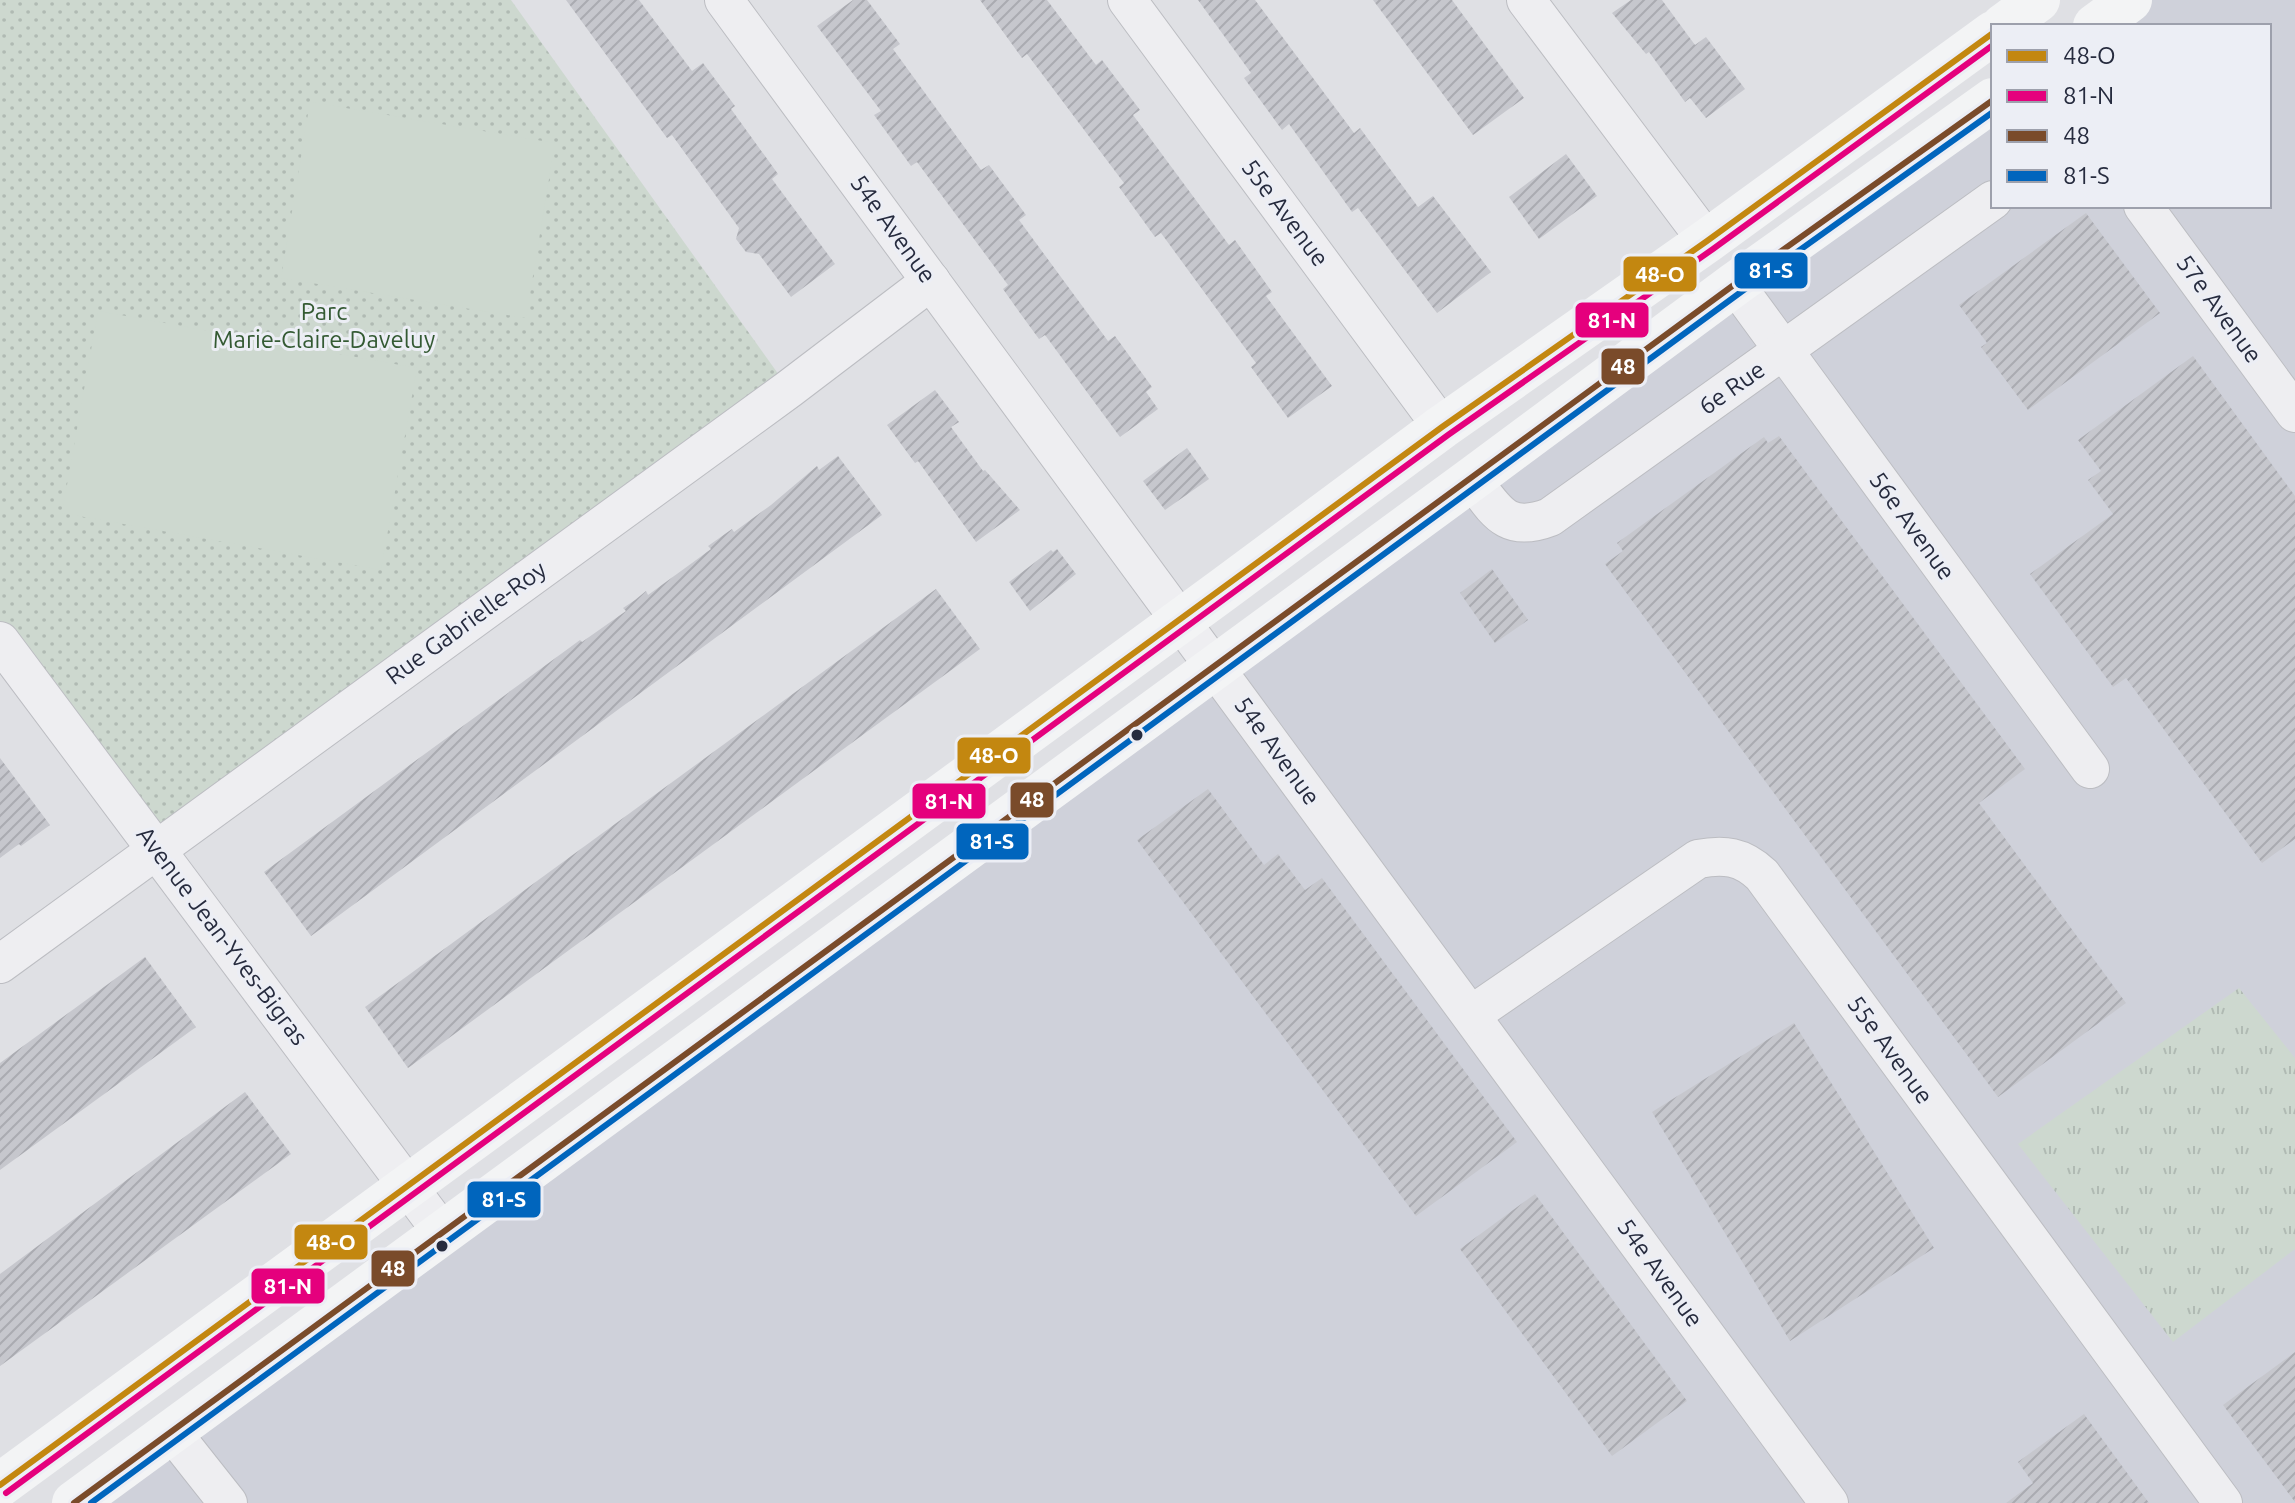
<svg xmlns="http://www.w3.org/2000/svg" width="2295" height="1503" font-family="Ubuntu,sans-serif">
  <defs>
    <pattern id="grass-tufts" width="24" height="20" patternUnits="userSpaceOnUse" patternTransform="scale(2)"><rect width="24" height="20" fill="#cdd8cf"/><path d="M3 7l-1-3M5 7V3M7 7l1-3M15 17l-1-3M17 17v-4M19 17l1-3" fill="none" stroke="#b0bab3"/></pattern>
    <pattern id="park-dots" width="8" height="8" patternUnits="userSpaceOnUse" patternTransform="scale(2)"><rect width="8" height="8" fill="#cdd8cf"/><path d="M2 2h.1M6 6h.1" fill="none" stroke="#b0bab3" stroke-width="1.8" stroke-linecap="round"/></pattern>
    <pattern id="building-hatch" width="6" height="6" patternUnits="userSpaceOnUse" patternTransform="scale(2)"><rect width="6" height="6" fill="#c6c7cd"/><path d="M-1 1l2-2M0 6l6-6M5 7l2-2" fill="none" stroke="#aaabb1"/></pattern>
  </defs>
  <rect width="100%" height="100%" fill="#dfe0e4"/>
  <path fill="#cfd1da" d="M 2133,0 L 2295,0 L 2295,1503 L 98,1503 L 1993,100 L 1993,206 L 2269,206 L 2269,26 L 2096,26 Z"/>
  <path fill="url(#grass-tufts)" d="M 2239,988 L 2295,1058 L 2295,1249 L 2173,1342 L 2018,1144 Z"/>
  <path fill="url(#park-dots)" d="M 0,0 L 511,0 L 789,389 L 156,848 L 0,638 Z"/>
  <g fill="#cdd8cf">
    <path d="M 310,102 L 555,143 L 526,318 L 281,278 Z"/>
    <path d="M 98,311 L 417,368 L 381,570 L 62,513 Z"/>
  </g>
  <g fill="url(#building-hatch)">
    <path d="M 566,0 L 639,0 L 692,71 L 703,63 L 735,106 L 731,109 L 778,174 L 772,179 L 835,264 L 791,297 L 759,254 L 746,252 L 736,239 L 739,228 L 672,135 L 667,138 Z"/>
    <path d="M 853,0 L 867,0 L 900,44 L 893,49 L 981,170 L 989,165 L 1026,215 L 1019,220 L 1108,341 L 1115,336 L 1152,387 L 1146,392 L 1158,409 L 1120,437 L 1045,335 L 1039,339 L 1020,313 L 1003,289 L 1008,285 L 917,162 L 911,166 L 874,115 L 881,111 L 817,26 Z"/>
    <path d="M 980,0 L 1047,0 L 1096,65 L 1102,60 L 1140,110 L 1133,115 L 1229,245 L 1235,240 L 1272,292 L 1266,296 L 1332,386 L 1288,418 L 1251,367 L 1256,363 L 1161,233 L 1155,237 L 1119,187 L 1124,183 L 1027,54 L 1022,58 Z"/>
    <path d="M 1198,0 L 1255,0 L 1354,133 L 1360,128 L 1418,207 L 1433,196 L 1491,272 L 1437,313 L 1358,208 L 1352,212 L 1289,124 L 1282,130 L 1244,78 L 1251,73 Z"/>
    <path d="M 1373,0 L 1452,0 L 1524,98 L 1473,135 Z"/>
    <path d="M 1631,0 L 1662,0 L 1695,45 L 1706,37 L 1745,89 L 1706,118 L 1690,98 L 1685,102 L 1649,52 L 1646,54 L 1612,13 Z"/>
    <path d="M 1566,154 L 1597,196 L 1539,239 L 1509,197 Z"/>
    <path d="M 2086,213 L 2160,313 L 2028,410 L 1981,347 L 1987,343 L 1959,305 Z"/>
    <path d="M 2193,356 L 2295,496 L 2295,839 L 2262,863 L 2126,678 L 2113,687 L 2030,574 L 2113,514 L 2088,480 L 2101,471 L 2078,440 Z"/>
    <path d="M 935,390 L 959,422 L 951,427 L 983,471 L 985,470 L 1020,510 L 976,542 L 918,461 L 915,463 L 887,425 Z"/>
    <path d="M 1779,436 L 2025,769 L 1979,803 L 2126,1003 L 1998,1097 L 1605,564 L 1623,551 L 1617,543 L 1764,437 L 1768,443 Z"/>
    <path d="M 1187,448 L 1209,479 L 1165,510 L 1143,481 Z"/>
    <path d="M 838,456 L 882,515 L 311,936 L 264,872 L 580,640 L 582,642 L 626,611 L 623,608 L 635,600 L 646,591 L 648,595 L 692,563 L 711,549 L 708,546 L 732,529 L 734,532 L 771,505 L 817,466 L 819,470 Z"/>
    <path d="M 1057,549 L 1076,574 L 1030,611 L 1009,582 L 1051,550 L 1053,552 Z"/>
    <path d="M 1492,569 L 1528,620 L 1495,643 L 1460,593 Z"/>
    <path d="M 936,589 L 980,649 L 408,1068 L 365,1007 Z"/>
    <path d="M 0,758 L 50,825 L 21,846 L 19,844 L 0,858 Z"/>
    <path d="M 1208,789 L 1264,865 L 1278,854 L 1305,890 L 1322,878 L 1517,1142 L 1416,1216 L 1137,840 Z"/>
    <path d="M 145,957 L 196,1027 L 0,1170 L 0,1063 Z"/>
    <path d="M 1794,1023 L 1934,1248 L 1790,1341 L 1652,1112 Z"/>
    <path d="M 245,1092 L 291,1154 L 0,1366 L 0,1274 Z"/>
    <path d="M 1535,1194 L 1687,1401 L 1612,1456 L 1460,1249 Z"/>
    <path d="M 2295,1352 L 2295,1502 L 2223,1405 Z"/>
    <path d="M 2084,1414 L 2149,1503 L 2006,1503 L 2033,1483 L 2018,1462 Z"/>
  </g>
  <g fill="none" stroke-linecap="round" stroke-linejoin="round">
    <defs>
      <g id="street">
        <path d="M 724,0 L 1829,1503"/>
        <path d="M 1127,0 L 1442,427"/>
        <path d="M 1526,0 L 1707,241"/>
        <path d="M 2143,206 L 2295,413"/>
        <path d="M 1735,284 L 2090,769"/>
        <path d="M 1472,479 C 1496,511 1506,534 1550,517 L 1993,200"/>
        <path d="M 0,641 L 442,1232"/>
        <path d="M 0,964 L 789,389 L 931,281"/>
        <path d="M 1471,1015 L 1698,859 C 1724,854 1742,856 1762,875 L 2223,1503"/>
        <path d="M 171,1431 L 228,1503"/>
      </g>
    </defs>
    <use href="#street" stroke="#bcbdc2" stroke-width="40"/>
    <use href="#street" stroke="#eeeef1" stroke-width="38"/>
    <g stroke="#f3f4f5" stroke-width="44">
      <path d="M 2003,26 L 2038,0"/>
      <path d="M 2095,26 L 2130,0"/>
      <path d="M 0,1485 L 1224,589 L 1442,427 L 1707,241 L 1993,33"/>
      <path d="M 74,1503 L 1472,479 L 1735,284 L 1993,100"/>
    </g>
    <defs>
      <path id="bus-1" d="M 0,1485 L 1442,427 L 1707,241 L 1993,33"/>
      <path id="bus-2" d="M 6,1493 L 1448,435 L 1713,249 L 1993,45"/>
      <path id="bus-3" d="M 74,1503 L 1735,284 L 1993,100"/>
      <path id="bus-4" d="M 91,1503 L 1741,292 L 1993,112"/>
    </defs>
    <use href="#bus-1" stroke="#eceef5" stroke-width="12"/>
    <use href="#bus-2" stroke="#eceef5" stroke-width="12"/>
    <use href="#bus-3" stroke="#eceef5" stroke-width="12"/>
    <use href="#bus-4" stroke="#eceef5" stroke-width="12"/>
    <use href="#bus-1" stroke="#c38710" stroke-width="6"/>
    <use href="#bus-2" stroke="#e5007d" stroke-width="6"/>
    <use href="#bus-3" stroke="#7a4b2a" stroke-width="6"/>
    <use href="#bus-4" stroke="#0065bd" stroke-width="6"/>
  </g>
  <g fill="#262b3e" stroke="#eceef5" stroke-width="3">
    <circle cx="1137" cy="735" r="7"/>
    <circle cx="442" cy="1246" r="7"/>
  </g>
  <g text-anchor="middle" stroke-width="6" stroke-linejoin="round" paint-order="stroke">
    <g font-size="24" fill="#262b3e" stroke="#eceef5">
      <text transform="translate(1285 213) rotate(53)" y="8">55e Avenue</text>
      <text transform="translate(893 229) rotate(54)" y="8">54e Avenue</text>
      <text transform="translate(2219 309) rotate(54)" y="8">57e Avenue</text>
      <text transform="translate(1732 388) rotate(-35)" y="8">6e Rue</text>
      <text transform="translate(1912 526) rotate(54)" y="8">56e Avenue</text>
      <text transform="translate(466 623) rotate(-36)" y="8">Rue Gabrielle-Roy</text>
      <text transform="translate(1277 751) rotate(54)" y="8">54e Avenue</text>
      <text transform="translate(222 936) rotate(53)" y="8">Avenue Jean-Yves-Bigras</text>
      <text transform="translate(1890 1050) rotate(54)" y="8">55e Avenue</text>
      <text transform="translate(1660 1273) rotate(54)" y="8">54e Avenue</text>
    </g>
    <g font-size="24" fill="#345a33" stroke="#eceef5">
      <text x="324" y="320">Parc<tspan x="324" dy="28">Marie-Claire-Daveluy</tspan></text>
    </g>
  </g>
  <g stroke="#eceef5" stroke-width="3">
    <rect x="1733" y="251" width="76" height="39" rx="8" fill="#0065bd"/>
    <rect x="1622" y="255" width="76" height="38" rx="8" fill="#c38710"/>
    <rect x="1574" y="301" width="76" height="38" rx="8" fill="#e5007d"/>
    <rect x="1600" y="347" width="46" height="39" rx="8" fill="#7a4b2a"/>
    <rect x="956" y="736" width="76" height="39" rx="8" fill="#c38710"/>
    <rect x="1009" y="781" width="46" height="38" rx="8" fill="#7a4b2a"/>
    <rect x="911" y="782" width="76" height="38" rx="8" fill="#e5007d"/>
    <rect x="955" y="822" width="75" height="39" rx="8" fill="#0065bd"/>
    <rect x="466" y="1180" width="76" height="39" rx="8" fill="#0065bd"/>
    <rect x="293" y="1223" width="76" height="38" rx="8" fill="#c38710"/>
    <rect x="370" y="1249" width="46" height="39" rx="8" fill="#7a4b2a"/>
    <rect x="250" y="1267" width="76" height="38" rx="8" fill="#e5007d"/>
  </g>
  <g font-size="22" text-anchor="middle" font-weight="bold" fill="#fff">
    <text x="1771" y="278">81-S</text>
    <text x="1660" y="282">48-O</text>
    <text x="1612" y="328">81-N</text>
    <text x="1623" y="374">48</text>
    <text x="994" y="763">48-O</text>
    <text x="1032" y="807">48</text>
    <text x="949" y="809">81-N</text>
    <text x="992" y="849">81-S</text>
    <text x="504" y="1207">81-S</text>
    <text x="331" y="1250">48-O</text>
    <text x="393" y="1276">48</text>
    <text x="288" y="1294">81-N</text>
  </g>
  <rect x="1991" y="24" width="280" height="184" fill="#eceef5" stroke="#9da0ac" stroke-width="2"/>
  <rect x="2007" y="50" width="40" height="12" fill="#c38710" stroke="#9da0ac" stroke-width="2"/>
  <text x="2063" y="64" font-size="24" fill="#262b3e">48-O</text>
  <rect x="2007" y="90" width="40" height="12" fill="#e5007d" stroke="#9da0ac" stroke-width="2"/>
  <text x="2063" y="104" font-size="24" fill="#262b3e">81-N</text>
  <rect x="2007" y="130" width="40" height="12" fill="#7a4b2a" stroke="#9da0ac" stroke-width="2"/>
  <text x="2063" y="144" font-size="24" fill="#262b3e">48</text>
  <rect x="2007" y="170" width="40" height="12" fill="#0065bd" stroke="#9da0ac" stroke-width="2"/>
  <text x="2063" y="184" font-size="24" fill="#262b3e">81-S</text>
</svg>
